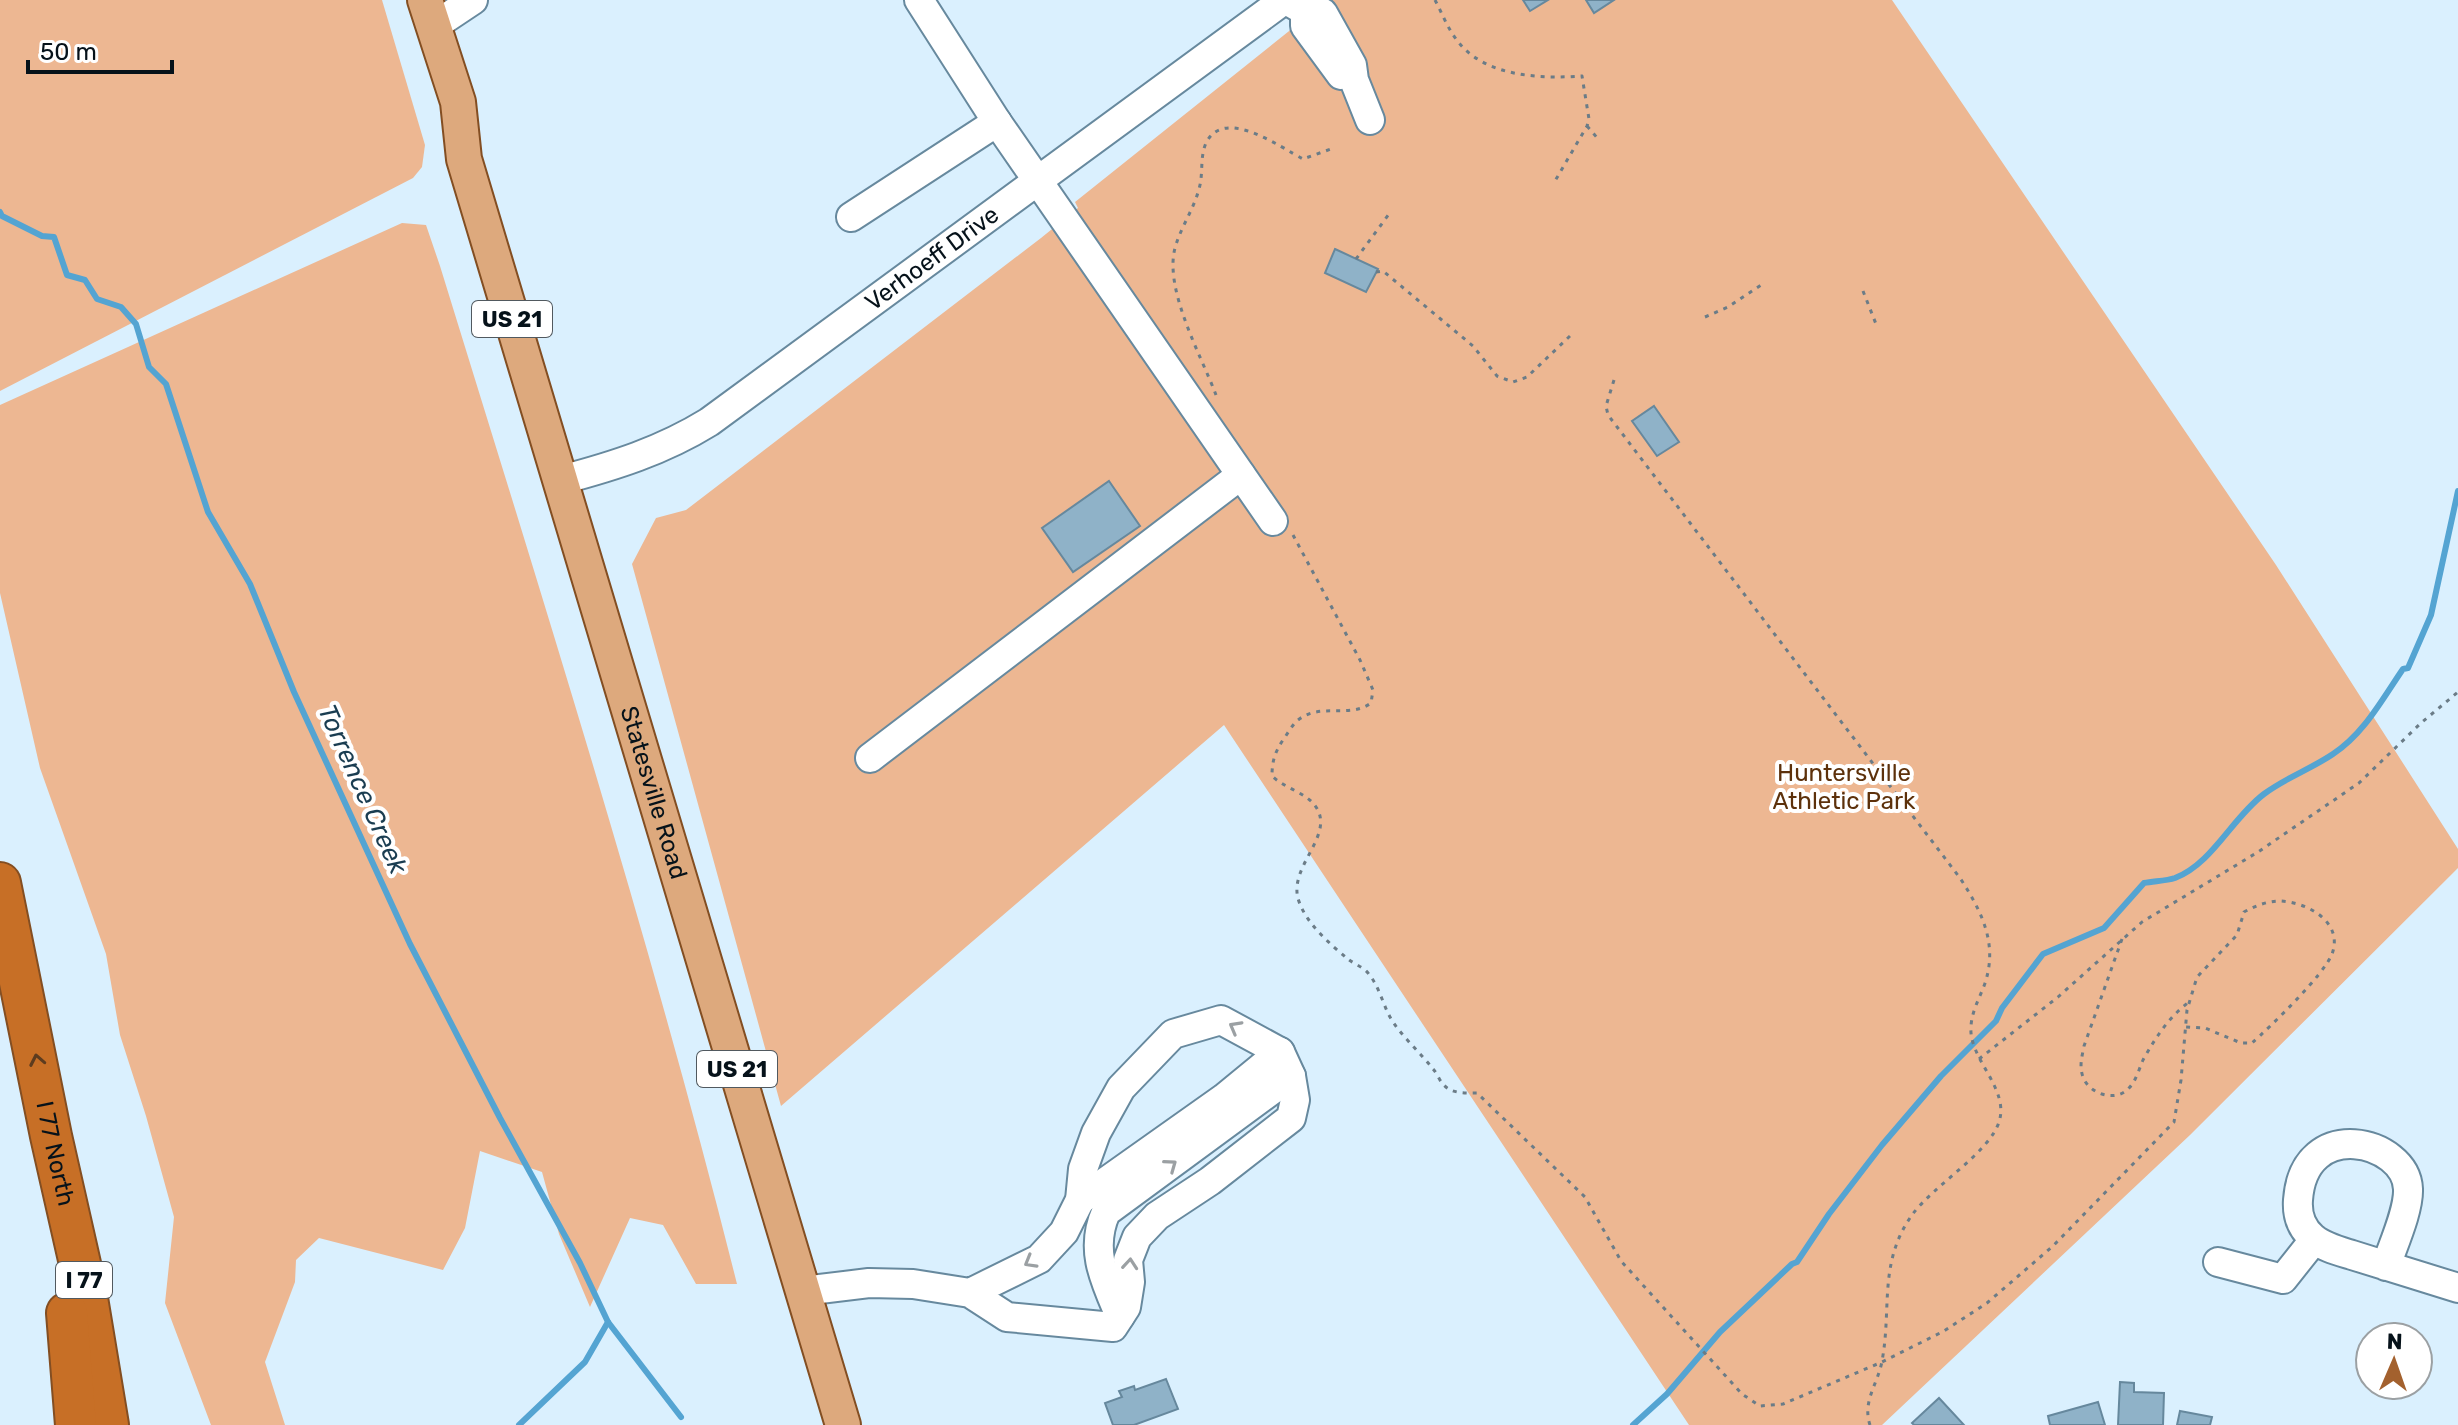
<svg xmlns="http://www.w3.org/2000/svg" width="2458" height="1425" font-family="Rubik,sans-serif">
  <rect width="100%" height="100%" fill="#daf0fe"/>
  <g fill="#edb792">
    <path d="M 0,0 L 382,0 L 425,145 L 422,167 L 413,178 L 0,391 Z"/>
    <path d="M 1328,0 L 1892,0 L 2276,565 L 2458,849 L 2458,868 L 2190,1135 L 1882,1425 L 1689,1425 L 1224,725 L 781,1106 L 632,564 L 656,518 L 686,510 L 1041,238 L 1078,208 L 1075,202 Z"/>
    <path d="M 402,223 L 426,225 L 440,266 C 544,603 651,941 737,1284 L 696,1284 L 663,1225 L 630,1218 L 590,1307 L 559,1234 L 542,1172 L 480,1151 L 465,1228 L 443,1270 L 319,1238 L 296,1260 L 295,1282 L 265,1362 L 285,1425 L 211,1425 L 165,1303 L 174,1217 L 146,1116 L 120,1035 L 106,954 L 40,768 L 0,593 L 0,405 Z"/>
  </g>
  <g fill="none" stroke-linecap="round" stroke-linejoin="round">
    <g stroke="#54a4d2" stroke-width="6">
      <path d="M 0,212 L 2,216 L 42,236 L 54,237 L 67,275 L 85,280 L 97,299 L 121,307 L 136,324 L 149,367 L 166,384 L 208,512 L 250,584 L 294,692 L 410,944 L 500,1118 L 580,1263 L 608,1322 L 681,1417"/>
      <path d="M 519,1425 L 585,1362 L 608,1322"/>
      <path d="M 1633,1425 L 1667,1394 L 1720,1332 L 1792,1264 L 1797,1262 L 1829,1214 L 1882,1145 L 1941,1076 L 1996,1021 L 2002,1008 L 2043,954 L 2104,928 L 2144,883 C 2154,881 2166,881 2175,878 C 2212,864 2232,818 2264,794 C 2285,778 2311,769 2333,754 C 2364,734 2383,698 2403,669 L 2408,668 L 2431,615 L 2458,491"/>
    </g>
  </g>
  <g fill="#8fb2c8" stroke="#66889d" stroke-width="2">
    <path d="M 1523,0 L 1548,0 L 1530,11 Z"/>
    <path d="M 1586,0 L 1614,0 L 1594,13 Z"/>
    <path d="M 1335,249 L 1378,269 L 1366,292 L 1325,273 Z"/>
    <path d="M 1654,406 L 1679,442 L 1657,456 L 1632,421 Z"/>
    <path d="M 1109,481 L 1140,526 L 1073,572 L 1042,528 Z"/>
    <path d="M 1166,1379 L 1178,1409 L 1134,1425 L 1113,1425 L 1105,1403 L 1122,1397 L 1119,1391 L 1134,1386 L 1135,1390 Z"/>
    <path d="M 2120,1382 L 2134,1383 L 2134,1392 L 2164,1393 L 2163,1425 L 2118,1425 Z"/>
    <path d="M 1939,1398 L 1964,1425 L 1914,1425 L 1912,1423 Z"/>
    <path d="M 2098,1402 L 2105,1425 L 2050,1425 L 2048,1416 Z"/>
    <path d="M 2180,1411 L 2212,1417 L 2210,1425 L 2177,1425 Z"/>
  </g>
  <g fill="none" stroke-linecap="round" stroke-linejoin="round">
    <defs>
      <g id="minor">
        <path d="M 919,0 L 997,122 L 1273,521"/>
        <path d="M 1286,0 L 1305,11 L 1323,13 L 1352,65 L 1354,80 L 1370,120"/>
        <path d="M 1305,11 L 1305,26 L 1341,75"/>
        <path d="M 434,26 L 473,0"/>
        <path d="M 851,217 L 997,122"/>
        <path id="s1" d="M 561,480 C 614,466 662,451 709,422 L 1284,0"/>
        <path d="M 870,758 L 1241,475"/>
        <path d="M 1080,1200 L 1224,1098 L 1280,1052"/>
        <path d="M 2218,1262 L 2283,1279 L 2314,1240"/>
        <path d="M 2386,1266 C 2393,1245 2409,1210 2408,1189 C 2406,1140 2304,1115 2298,1200 C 2297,1214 2301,1228 2313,1238 C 2323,1247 2339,1251 2352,1255 C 2387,1266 2423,1277 2458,1288"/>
        <path d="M 803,1291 L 869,1283 L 913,1284 L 970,1293 L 1007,1317 L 1113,1327 L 1126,1307 L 1130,1282 L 1128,1260 L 1137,1237 L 1157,1216 L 1210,1181 L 1291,1118 L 1295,1100 L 1291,1076 L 1280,1052 L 1221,1020 L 1173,1034 L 1121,1088 L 1096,1133 L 1083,1169 L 1080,1200 L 1064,1232 L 1039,1259 L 970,1293"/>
        <path d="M 1120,1316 C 1105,1281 1089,1250 1106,1212 L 1291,1076"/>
      </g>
      <g id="major">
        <path id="s2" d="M 425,0 L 458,102 L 464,159 L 843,1425"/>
      </g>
      <g id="highway">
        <path id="s3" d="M 0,883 L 51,1136 L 85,1286 L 108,1425"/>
        <path d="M 67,1313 L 76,1425"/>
      </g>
    </defs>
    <use href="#minor" stroke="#67899e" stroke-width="32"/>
    <use href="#major" stroke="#834e22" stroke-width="38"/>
    <use href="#highway" stroke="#834e22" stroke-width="44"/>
    <g stroke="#6b7c87" stroke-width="3" stroke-dasharray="4 6" stroke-linecap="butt">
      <path d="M 1435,0 C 1442,13 1447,27 1456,39 C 1483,77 1540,79 1582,76 L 1589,119 L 1587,126 L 1555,181"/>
      <path d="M 1587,126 L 1599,140"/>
      <path d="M 1356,259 L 1389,214"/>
      <path d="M 1376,272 L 1383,271 L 1473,346 L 1497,376 L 1513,382 L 1527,377 L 1571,335"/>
      <path d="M 1863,291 L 1876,324"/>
      <path d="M 1705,317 L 1728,307 L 1761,285"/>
      <path d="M 1614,380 L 1606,406 L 1608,415 L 1960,878 C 1982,912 1999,945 1984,986 C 1979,999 1972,1011 1971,1026 C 1968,1059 2010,1088 1999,1122 C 1989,1153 1934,1185 1912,1215 C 1878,1263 1892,1308 1882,1361 C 1878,1384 1862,1401 1870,1425"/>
      <path d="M 1216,395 C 1201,355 1164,290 1175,248 C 1181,226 1195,208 1200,185 C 1203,171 1200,157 1206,143 C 1224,106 1280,147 1303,159 L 1331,149"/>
      <path d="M 1293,535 L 1360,660 L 1373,690 L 1371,703 C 1349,719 1321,702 1298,720 C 1292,725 1288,733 1283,740 C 1275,752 1272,761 1272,776 C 1284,788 1307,793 1316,807 C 1336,837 1284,869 1300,904 C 1308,925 1331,945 1348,959 C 1354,964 1363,967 1368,973 C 1379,986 1382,1002 1390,1017 C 1400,1035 1420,1052 1433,1069 C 1437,1073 1439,1080 1443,1084 C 1451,1094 1465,1093 1477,1093 L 1585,1197 L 1621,1261 L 1742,1394 L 1760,1406 L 1783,1404 L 1882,1362 L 1944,1331 L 1987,1303 L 2053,1246 L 2174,1122 L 2181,1080 L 2187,1010 L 2197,977 L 2237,935 L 2244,912 C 2255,906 2267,901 2280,901 C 2307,902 2344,922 2332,954 C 2324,975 2271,1026 2252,1043 L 2241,1043 L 2205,1028 L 2185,1027"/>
      <path d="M 2122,939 L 2084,1046 C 2082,1057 2079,1066 2083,1077 C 2089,1094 2116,1103 2129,1088 C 2136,1081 2139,1069 2143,1060 C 2156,1037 2168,1018 2189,1002"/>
      <path d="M 1979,1059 L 2058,997 L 2142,922 L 2258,852 L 2359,783 L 2421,723 L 2458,692"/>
    </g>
    <use href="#minor" stroke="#fff" stroke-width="28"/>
    <use href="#major" stroke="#dda97d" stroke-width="34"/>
    <use href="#highway" stroke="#c76f26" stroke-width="40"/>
  </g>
  <defs><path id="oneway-chevron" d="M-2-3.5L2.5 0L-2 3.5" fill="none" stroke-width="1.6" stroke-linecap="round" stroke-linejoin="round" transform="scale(2)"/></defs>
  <g stroke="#9ba0a3">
    <use href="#oneway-chevron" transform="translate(1235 1027) rotate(-151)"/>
    <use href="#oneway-chevron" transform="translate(1171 1165) rotate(-36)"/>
    <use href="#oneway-chevron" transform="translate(1030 1262) rotate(150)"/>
    <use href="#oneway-chevron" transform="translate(1130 1264) rotate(-85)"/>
  </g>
  <use stroke="#5d3c1f" href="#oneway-chevron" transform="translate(37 1060) rotate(-101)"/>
  <g text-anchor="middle" stroke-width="8" stroke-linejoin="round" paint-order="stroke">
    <g fill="#fff" stroke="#51595f" stroke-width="2">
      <rect x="472" y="301" width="80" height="36" rx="6"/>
      <rect x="697" y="1051" width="80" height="36" rx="6"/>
      <rect x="56" y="1262" width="56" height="36" rx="6"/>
    </g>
    <g font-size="22" font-weight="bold" fill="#06121a">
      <text x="512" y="327">US 21</text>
      <text x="737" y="1077">US 21</text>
      <text x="84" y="1288">I 77</text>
    </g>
    <g font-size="24" fill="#06121a" stroke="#fff">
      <text dy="8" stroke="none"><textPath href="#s1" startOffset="436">Verhoeff Drive</textPath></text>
      <text dy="8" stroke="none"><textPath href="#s2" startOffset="826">Statesville Road</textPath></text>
      <text dy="8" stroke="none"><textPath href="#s3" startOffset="276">I 77 North</textPath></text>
    </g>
    <g font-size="24" fill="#5d310b" stroke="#fff">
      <text x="1844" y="781">Huntersville<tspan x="1844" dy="28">Athletic Park</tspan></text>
    </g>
    <g font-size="26" font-style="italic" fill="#1a3d51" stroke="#fff">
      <text transform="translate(363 789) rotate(66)" y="9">Torrence Creek</text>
    </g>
  </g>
  <g transform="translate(2394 1361) rotate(2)"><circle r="38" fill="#ffffff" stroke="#9ba0a3" stroke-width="2"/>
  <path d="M0-6L14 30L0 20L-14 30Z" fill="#a3612e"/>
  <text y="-12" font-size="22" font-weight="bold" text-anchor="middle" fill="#06121a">N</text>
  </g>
  <path d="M28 60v12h144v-12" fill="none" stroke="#06121a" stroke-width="4"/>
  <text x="40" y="60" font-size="24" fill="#06121a" stroke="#ffffff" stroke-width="6" paint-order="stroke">50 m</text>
</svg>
